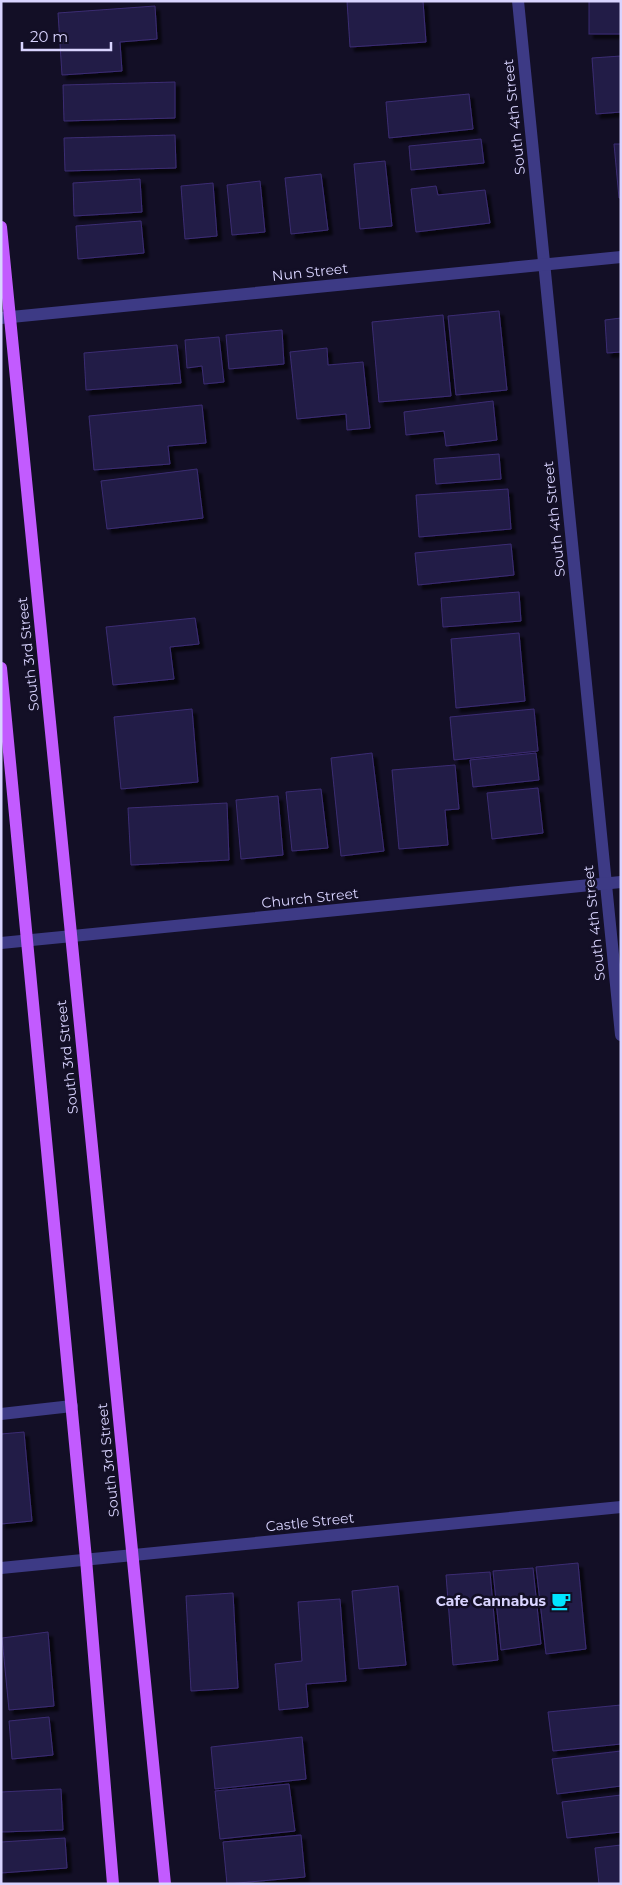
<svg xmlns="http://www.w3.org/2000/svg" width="622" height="1885" font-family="Montserrat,sans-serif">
  <defs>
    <filter id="shadow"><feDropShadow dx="4.5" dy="4.5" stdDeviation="1" flood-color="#0009"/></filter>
  </defs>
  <rect width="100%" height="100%" fill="#130f26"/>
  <g fill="#241b47" stroke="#3b2d73" filter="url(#shadow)">
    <path d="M 347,1 L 423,1 L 426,42 L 350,47 Z"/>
    <rect x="589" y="1" width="32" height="33"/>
    <path d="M 155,6 L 157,39 L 120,42 L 122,71 L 62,75 L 58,13 Z"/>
    <path d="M 621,56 L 621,112 L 596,114 L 592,58 Z"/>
    <path d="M 175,82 L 175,118 L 64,121 L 63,85 Z"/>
    <path d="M 469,94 L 473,129 L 389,138 L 386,102 Z"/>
    <path d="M 175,135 L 176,168 L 65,171 L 64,138 Z"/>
    <path d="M 481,139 L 484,163 L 411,170 L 409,146 Z"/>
    <path d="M 614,144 L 621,144 L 621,198 L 619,198 Z"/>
    <path d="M 385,161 L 392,226 L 360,229 L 354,164 Z"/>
    <path d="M 321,174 L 328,230 L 291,234 L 285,178 Z"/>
    <path d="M 140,179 L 142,212 L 74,216 L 73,183 Z"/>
    <path d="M 260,181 L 265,232 L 232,235 L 227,185 Z"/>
    <path d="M 213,183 L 217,236 L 185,239 L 181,186 Z"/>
    <path d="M 436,186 L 438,195 L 485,190 L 490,223 L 416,232 L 411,189 Z"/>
    <path d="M 141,221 L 144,253 L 78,259 L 76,226 Z"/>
    <path d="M 499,311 L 507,390 L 456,395 L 448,316 Z"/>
    <path d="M 443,315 L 451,396 L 379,402 L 372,322 Z"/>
    <path d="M 621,318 L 621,352 L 607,353 L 605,320 Z"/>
    <path d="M 282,330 L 284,364 L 229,369 L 226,335 Z"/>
    <path d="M 219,337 L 224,382 L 204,384 L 202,366 L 187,368 L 185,340 Z"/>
    <path d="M 177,345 L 181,383 L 86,390 L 84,353 Z"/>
    <path d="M 327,348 L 328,365 L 363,362 L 370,428 L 347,430 L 346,414 L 297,419 L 290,352 Z"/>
    <path d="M 493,401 L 497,440 L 446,446 L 444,431 L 406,435 L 404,412 Z"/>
    <path d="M 202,405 L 206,443 L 168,446 L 170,464 L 94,470 L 89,416 Z"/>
    <path d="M 499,454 L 501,479 L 436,484 L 434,459 Z"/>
    <path d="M 197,469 L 203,518 L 107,529 L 101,481 Z"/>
    <path d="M 508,489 L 511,529 L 419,537 L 416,495 Z"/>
    <path d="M 511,544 L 514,575 L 418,585 L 415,553 Z"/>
    <path d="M 519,592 L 521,621 L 443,627 L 441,598 Z"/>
    <path d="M 195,618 L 199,644 L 170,647 L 174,679 L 113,685 L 106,627 Z"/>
    <path d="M 519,633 L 525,701 L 456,708 L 451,639 Z"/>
    <path d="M 192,709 L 198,782 L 121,789 L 114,717 Z"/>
    <path d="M 534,709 L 538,751 L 454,760 L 450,717 Z"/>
    <path d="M 372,753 L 384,851 L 341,856 L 331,758 Z"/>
    <path d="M 536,753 L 539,780 L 473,787 L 470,760 Z"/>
    <path d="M 455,765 L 459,809 L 445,810 L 448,845 L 399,849 L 392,770 Z"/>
    <path d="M 538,788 L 543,833 L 492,839 L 487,793 Z"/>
    <path d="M 321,789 L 328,848 L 292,851 L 286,792 Z"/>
    <path d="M 278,796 L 283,855 L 241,859 L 236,800 Z"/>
    <path d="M 227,803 L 229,860 L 131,865 L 128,808 Z"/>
    <path d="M 24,1432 L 32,1521 L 1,1524 L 1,1434 Z"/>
    <path d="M 578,1563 L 586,1649 L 546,1654 L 536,1567 Z"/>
    <path d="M 533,1568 L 541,1644 L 501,1650 L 493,1571 Z"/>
    <path d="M 490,1572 L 498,1660 L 453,1665 L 446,1575 Z"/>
    <path d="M 398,1586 L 406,1665 L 359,1669 L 352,1591 Z"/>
    <path d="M 233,1593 L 238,1688 L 191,1691 L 186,1596 Z"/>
    <path d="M 340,1599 L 346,1681 L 306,1684 L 308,1707 L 279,1710 L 275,1664 L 302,1661 L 298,1602 Z"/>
    <path d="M 48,1632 L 54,1706 L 9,1710 L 2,1638 Z"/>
    <path d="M 621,1705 L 621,1744 L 553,1751 L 548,1712 Z"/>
    <path d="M 49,1717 L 53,1755 L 12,1759 L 9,1721 Z"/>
    <path d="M 302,1737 L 306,1779 L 215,1789 L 211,1747 Z"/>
    <path d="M 621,1751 L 621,1786 L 557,1794 L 552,1759 Z"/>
    <path d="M 289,1784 L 295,1831 L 220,1839 L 215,1791 Z"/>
    <path d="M 61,1789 L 63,1830 L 1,1832 L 1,1792 Z"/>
    <path d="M 621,1795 L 621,1832 L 567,1838 L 562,1802 Z"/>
    <path d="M 301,1835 L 305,1877 L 227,1884 L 223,1842 Z"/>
    <path d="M 65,1838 L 67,1868 L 1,1873 L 1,1842 Z"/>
    <path d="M 621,1845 L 621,1884 L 599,1884 L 595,1848 Z"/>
  </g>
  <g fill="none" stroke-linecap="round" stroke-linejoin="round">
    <g stroke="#3d3a85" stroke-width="12">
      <path d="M 518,1 L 621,1035"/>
      <path d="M 1,318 L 621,257"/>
      <path d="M 1,943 L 621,882"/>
      <path d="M 1,1414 L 72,1406"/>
      <path d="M 1,1568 L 621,1507"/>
    </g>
    <g stroke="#c25bff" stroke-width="12">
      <path d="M 1,227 L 165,1884"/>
      <path d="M 1,668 L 86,1559 L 113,1884"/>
    </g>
  </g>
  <defs>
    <symbol id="cafe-bare" viewBox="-9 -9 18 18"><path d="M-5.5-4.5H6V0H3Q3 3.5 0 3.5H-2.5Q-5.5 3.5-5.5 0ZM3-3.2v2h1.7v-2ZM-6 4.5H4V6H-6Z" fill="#00e5ff" stroke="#130f26" stroke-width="2.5" paint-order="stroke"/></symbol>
  </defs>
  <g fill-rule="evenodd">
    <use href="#cafe-bare" x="547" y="1587" width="28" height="28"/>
  </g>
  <g text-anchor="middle" stroke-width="5" stroke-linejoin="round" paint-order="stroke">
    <g font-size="14" fill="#d9d4ff" stroke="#130f26">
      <text transform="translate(514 117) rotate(-96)" y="5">South 4th Street</text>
      <text transform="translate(310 272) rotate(-6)" y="5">Nun Street</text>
      <text transform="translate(554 519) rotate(-96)" y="5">South 4th Street</text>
      <text transform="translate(28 654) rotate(-96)" y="5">South 3rd Street</text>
      <text transform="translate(310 898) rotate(-6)" y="5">Church Street</text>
      <text transform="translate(594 923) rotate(-96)" y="5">South 4th Street</text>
      <text transform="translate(67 1057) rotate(-96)" y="5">South 3rd Street</text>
      <text transform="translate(108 1460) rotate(-96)" y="5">South 3rd Street</text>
      <text transform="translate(310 1522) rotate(-6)" y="5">Castle Street</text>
    </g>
    <g font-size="14" font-weight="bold" fill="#d9d4ff" stroke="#130f26" text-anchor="end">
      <text x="546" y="1606">Cafe Cannabus</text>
    </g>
  </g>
  <rect width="622" height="1885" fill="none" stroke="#d9d4ff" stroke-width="5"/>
  <path d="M22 42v8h89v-8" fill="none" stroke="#d9d4ff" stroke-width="2.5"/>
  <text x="30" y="42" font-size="15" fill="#d9d4ff" stroke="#130f26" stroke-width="4" paint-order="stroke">20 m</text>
</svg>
